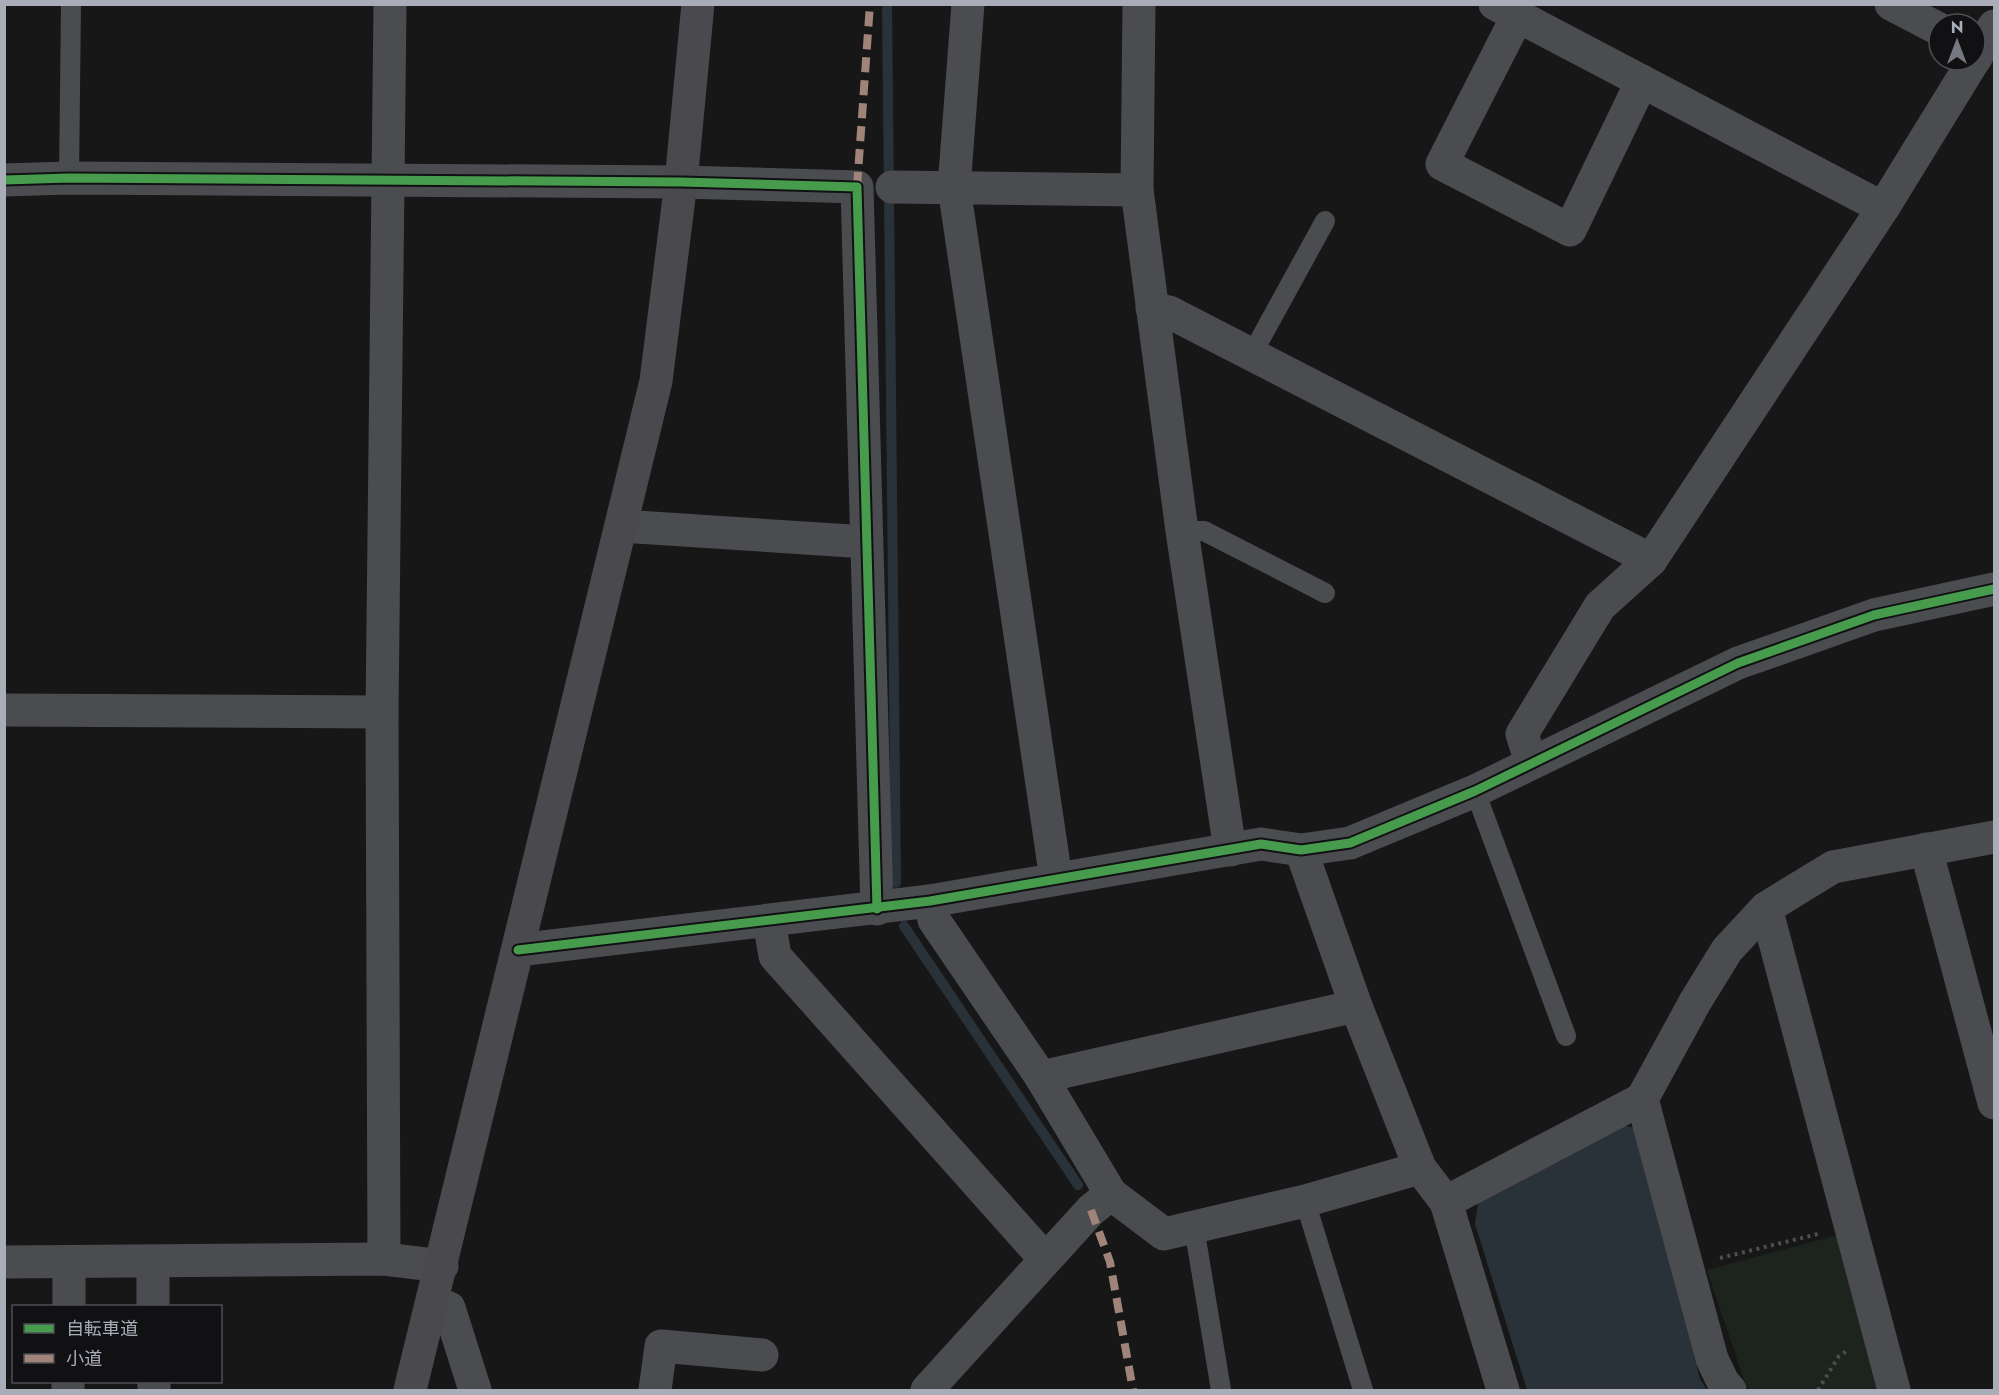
<svg xmlns="http://www.w3.org/2000/svg" width="1999" height="1395" font-family="Jost,'Noto Sans JP',sans-serif">
  <rect width="100%" height="100%" fill="#171717"/>
  <path fill="#1d241e" d="M 1842,1234 L 1882,1390 L 1751,1390 L 1746,1386 L 1707,1270 Z"/>
  <path fill="#2a3239" d="M 1617,1123 L 1634,1128 L 1700,1379 L 1707,1390 L 1527,1390 L 1475,1224 L 1478,1203 Z"/>
  <g fill="none" stroke-linecap="round" stroke-linejoin="round">
    <g stroke="#2a3239" stroke-width="10">
      <path d="M 887,4 L 896,883"/>
      <path d="M 904,926 L 1078,1185"/>
    </g>
    <g stroke="#4d4e52" stroke-width="4" stroke-dasharray="3 4.5" stroke-linecap="butt">
      <path d="M 1720,1258 L 1818,1234"/>
      <path d="M 1818,1390 L 1839,1356 L 1847,1351"/>
    </g>
    <g stroke="#4b4c50" stroke-width="20">
      <path d="M 69,178 L 71,4"/>
      <path d="M 1252,354 L 1325,221"/>
      <path d="M 1182,531 L 1204,531 L 1325,593"/>
      <path d="M 1475,791 L 1566,1036"/>
      <path d="M 1305,1201 L 1363,1390"/>
      <path d="M 1194,1227 L 1221,1390"/>
    </g>
    <g stroke="#4b4c50" stroke-width="33">
      <path d="M 968,4 L 954,187 L 1056,879"/>
      <path d="M 1139,4 L 1137,190 L 1182,531 L 1230,850"/>
      <path d="M 1495,4 L 1883,208"/>
      <path d="M 1891,4 L 1939,29"/>
      <path d="M 1518,15 L 1442,164 L 1570,230 L 1642,81"/>
      <path d="M 1975,59 L 1994,26"/>
      <path d="M 4,180 L 69,178 L 681,182 L 857,187 L 877,909"/>
      <path d="M 892,187 L 1137,190"/>
      <path d="M 1152,308 L 1169,312 L 1651,560"/>
      <path d="M 621,526 L 866,542"/>
      <path d="M 4,710 L 382,712"/>
      <path d="M 1531,762 L 1522,734 L 1600,606 L 1651,560 L 1883,208 L 1974,60"/>
      <path d="M 1926,849 L 1994,1103"/>
      <path d="M 1301,850 L 1356,1006 L 1420,1168 L 1446,1202 L 1503,1390"/>
      <path d="M 930,901 L 934,920 L 1041,1077 L 1111,1194 L 1164,1234 L 1305,1201 L 1420,1168"/>
      <path d="M 1766,908 L 1894,1390"/>
      <path d="M 769,921 L 775,956 L 1045,1259"/>
      <path d="M 518,950 L 930,901 L 1261,844 L 1301,850 L 1350,843 L 1475,791 L 1738,663 L 1874,615 L 1994,589"/>
      <path d="M 1041,1077 L 1356,1006"/>
      <path d="M 1642,1099 L 1712,1359 L 1723,1382 L 1730,1390"/>
      <path d="M 1446,1202 L 1642,1099 L 1695,1002 L 1727,950 L 1766,908 L 1833,867 L 1994,837"/>
      <path d="M 384,1259 L 382,712 L 390,4"/>
      <path d="M 4,1262 L 384,1259 L 442,1266"/>
      <path d="M 153,1262 L 153,1306"/>
      <path d="M 433,1302 L 449,1308 L 475,1390"/>
      <path d="M 69,1306 L 69,1262"/>
      <path d="M 154,1382 L 154,1390"/>
      <path d="M 68,1390 L 68,1382"/>
      <path d="M 655,1390 L 661,1346 L 762,1355"/>
      <path d="M 927,1390 L 1091,1210 L 1111,1194"/>
    </g>
    <path stroke="#4a4a4e" stroke-width="33" d="M 410,1390 L 656,381 L 681,182 L 698,4"/>
    <g stroke="#a18479" stroke-width="8" stroke-dasharray="15 8" stroke-linecap="butt">
      <path d="M 857,187 L 870,4"/>
      <path d="M 1091,1210 L 1110,1262 L 1133,1390"/>
    </g>
    <defs>
      <g id="cycleway">
        <path d="M 4,180 L 69,178 L 681,182 L 857,187 L 877,909"/>
        <path d="M 518,950 L 930,901 L 1261,844 L 1301,850 L 1350,843 L 1475,791 L 1738,663 L 1874,615 L 1994,589"/>
      </g>
    </defs>
    <use href="#cycleway" stroke="#111113" stroke-width="13"/>
    <use href="#cycleway" stroke="#469c4c" stroke-width="9"/>
  </g>
  <rect width="1999" height="1395" fill="none" stroke="#a8adb8" stroke-width="12"/>
  <rect x="12" y="1305" width="210" height="78" fill="#111113" stroke="#4d4f55" stroke-width="1.5"/>
  <rect x="24" y="1324" width="30" height="9" fill="#469c4c" stroke="#4d4f55" stroke-width="1.5"/>
  <text x="66" y="1335" font-size="18" fill="#a8adb8">自転車道</text>
  <rect x="24" y="1354" width="30" height="9" fill="#a18479" stroke="#4d4f55" stroke-width="1.5"/>
  <text x="66" y="1365" font-size="18" fill="#a8adb8">小道</text>
  <g transform="translate(1957 42)"><circle r="28" fill="#111113" stroke="#4d4f55" stroke-width="1.5"/>
  <path d="M0-4.5L10 22L0 15L-10 22Z" fill="#757880"/>
  <text y="-9" font-size="16" font-weight="bold" text-anchor="middle" fill="#a8adb8">N</text>
  </g>
</svg>
